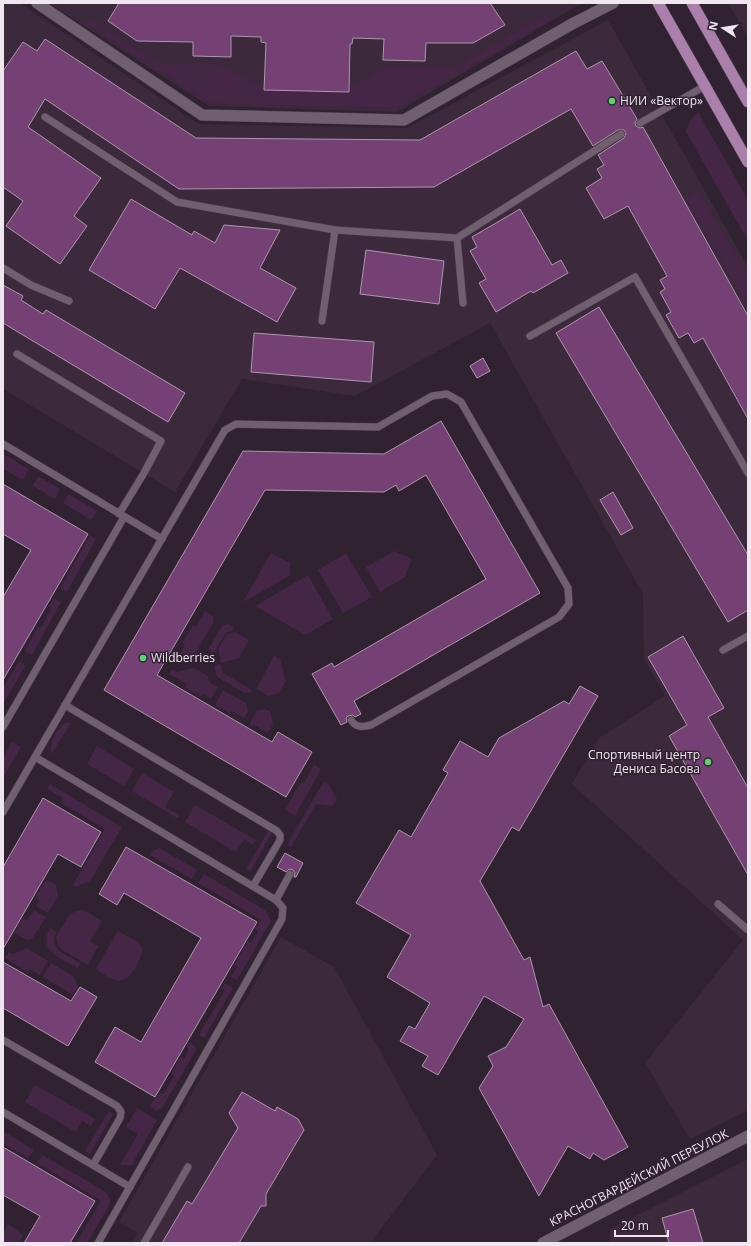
<svg xmlns="http://www.w3.org/2000/svg" width="751" height="1246" font-family="'Open Sans',sans-serif">
  <rect width="100%" height="100%" fill="#302230"/>
  <g fill="#3d293c">
    <path d="M 3,3 L 20,3 L 199,124 L 407,128 L 608,20 L 748,267 L 748,1110 L 690,1139 L 645,1063 L 743,940 L 572,784 L 599,738 L 665,696 L 644,659 L 643,594 L 490,323 L 355,396 L 242,379 L 175,492 L 3,389 Z"/>
    <path d="M 49,3 L 582,3 L 397,112 L 209,106 Z"/>
    <path d="M 728,3 L 748,3 L 748,37 Z"/>
    <path d="M 281,937 L 334,967 L 437,1155 L 370,1243 L 132,1243 L 138,1233 L 119,1222 Z"/>
    <path d="M 748,1159 L 748,1243 L 609,1243 L 610,1229 Z"/>
  </g>
  <g fill="#462646">
    <path d="M 546,15 L 550,21 L 396,108 L 210,103 L 86,23 L 89,19 L 160,64 L 221,65 L 261,86 L 352,87 L 388,67 L 454,68 Z"/>
    <path d="M 698,112 L 748,200 L 748,241 L 686,132 C 688,123 691,118 698,112 Z"/>
    <path d="M 699,191 L 748,276 L 748,288 L 746,290 L 748,293 L 748,307 L 686,199 Z"/>
    <path d="M 3,454 L 29,469 L 23,480 L 3,469 Z"/>
    <path d="M 38,476 L 60,489 L 55,499 L 33,486 Z"/>
    <path d="M 69,494 L 97,511 L 91,520 L 63,503 Z"/>
    <path d="M 90,535 L 96,539 L 67,592 L 60,589 Z"/>
    <path d="M 394,551 L 412,559 L 404,578 L 380,592 L 366,567 Z"/>
    <path d="M 271,553 L 290,563 L 290,575 L 246,601 L 244,600 Z"/>
    <path d="M 346,553 L 372,597 L 343,613 L 318,570 Z"/>
    <path d="M 308,575 L 333,619 L 305,635 L 255,606 Z"/>
    <path d="M 54,598 L 61,602 L 32,655 L 25,651 L 38,627 L 41,628 L 51,609 L 49,607 Z"/>
    <path d="M 205,611 L 213,616 L 214,621 L 194,656 L 188,657 L 181,653 L 185,645 L 182,643 L 193,625 L 196,627 Z"/>
    <path d="M 228,624 L 234,628 L 232,631 L 226,633 L 216,649 L 217,651 L 211,653 L 209,648 L 222,626 Z"/>
    <path d="M 235,632 L 249,640 L 239,658 L 221,663 L 218,649 L 227,634 Z"/>
    <path d="M 274,656 L 280,659 L 286,681 L 279,693 L 268,696 L 256,689 Z"/>
    <path d="M 19,661 L 26,665 L 3,704 L 3,688 Z"/>
    <path d="M 220,664 L 223,673 L 252,690 L 251,692 L 245,693 L 217,677 L 214,666 Z"/>
    <path d="M 194,668 L 208,676 L 209,682 L 218,687 L 211,699 L 203,694 L 202,697 L 185,688 L 187,684 L 169,674 L 172,670 L 177,672 Z"/>
    <path d="M 223,690 L 246,703 L 248,711 L 244,718 L 232,711 L 230,714 L 215,705 Z"/>
    <path d="M 265,709 L 270,711 L 273,724 L 268,733 L 254,725 L 252,727 L 249,725 L 257,710 Z"/>
    <path d="M 66,722 L 71,723 L 51,755 C 49,743 56,729 66,722 Z"/>
    <path d="M 12,742 L 21,747 L 3,778 L 3,758 Z"/>
    <path d="M 97,746 L 134,769 L 124,786 L 87,764 Z"/>
    <path d="M 314,765 L 321,769 L 295,816 L 285,810 L 301,782 L 304,783 Z"/>
    <path d="M 142,773 L 174,792 L 165,807 L 179,815 L 177,818 L 132,791 Z"/>
    <path d="M 324,781 L 328,784 L 337,799 L 332,806 L 316,804 L 291,847 L 287,845 Z"/>
    <path d="M 50,784 L 122,827 L 90,881 L 76,887 L 73,885 L 105,829 L 61,803 L 63,798 L 47,789 Z"/>
    <path d="M 195,805 L 256,840 L 253,845 L 244,839 L 236,852 L 185,822 Z"/>
    <path d="M 268,831 L 272,833 L 250,872 L 246,869 Z"/>
    <path d="M 159,848 L 197,870 L 192,879 L 150,855 L 153,851 Z"/>
    <path d="M 204,874 L 266,911 L 271,921 L 237,980 L 231,977 L 237,967 L 234,965 L 248,941 L 252,942 L 258,931 L 255,929 L 261,920 L 198,883 Z"/>
    <path d="M 46,880 L 56,885 L 58,896 L 48,913 L 36,906 L 39,901 L 35,898 Z"/>
    <path d="M 34,910 L 46,917 L 32,939 L 27,940 L 14,933 L 23,918 L 27,920 Z"/>
    <path d="M 83,910 L 102,921 L 90,941 L 98,946 L 88,965 L 61,949 L 57,943 L 56,937 L 69,915 L 76,911 Z"/>
    <path d="M 50,928 L 57,932 C 46,949 68,956 81,963 L 78,968 C 61,959 37,951 50,928 Z"/>
    <path d="M 118,931 L 138,942 L 143,949 C 140,961 130,985 115,980 C 108,978 102,973 96,969 Z"/>
    <path d="M 27,948 L 48,961 L 40,975 L 30,969 L 28,972 L 5,958 L 9,952 L 13,954 Z"/>
    <path d="M 51,963 L 74,977 L 78,987 L 73,995 L 43,977 Z"/>
    <path d="M 225,983 L 233,988 L 204,1038 L 199,1035 L 225,990 L 222,988 Z"/>
    <path d="M 189,1042 L 195,1046 L 196,1050 L 162,1108 L 156,1111 L 150,1106 L 155,1098 L 157,1098 L 160,1093 L 163,1094 L 174,1076 L 171,1074 L 181,1057 L 184,1059 L 189,1049 L 187,1047 Z"/>
    <path d="M 35,1085 L 95,1119 L 91,1126 L 82,1121 L 76,1132 L 25,1102 Z"/>
    <path d="M 137,1108 L 157,1120 L 132,1165 L 120,1165 L 138,1134 L 126,1127 Z"/>
    <path d="M 109,1111 L 113,1114 L 90,1154 L 85,1151 Z"/>
    <path d="M 3,1131 L 34,1150 L 28,1158 L 3,1143 Z"/>
    <path d="M 42,1155 L 106,1192 L 110,1199 L 109,1206 L 87,1243 L 76,1243 L 101,1201 L 37,1163 Z"/>
    <path d="M 8,1224 L 23,1235 L 19,1243 L 3,1243 L 3,1234 Z"/>
  </g>
  <g fill="#754175" stroke="#aa98aa">
    <path d="M 119,3 L 490,3 L 505,25 L 473,43 L 426,43 L 425,61 L 383,60 L 384,39 L 353,38 L 352,44 L 350,44 L 349,92 L 264,90 L 266,43 L 261,42 L 261,37 L 231,36 L 231,57 L 193,56 L 193,42 L 137,41 L 108,21 Z"/>
    <path d="M 45,39 L 196,138 L 420,140 L 576,51 L 587,69 L 602,61 L 637,119 L 635,123 L 636,126 L 640,128 L 643,127 L 748,316 L 748,419 L 703,338 L 694,343 L 688,333 L 679,338 L 666,315 L 671,312 L 660,292 L 665,289 L 660,280 L 667,276 L 628,206 L 604,219 L 586,188 L 602,178 L 597,169 L 604,165 L 598,155 L 624,138 L 626,133 L 624,130 L 618,130 L 593,146 L 571,109 L 434,187 L 179,189 L 45,99 L 28,127 L 101,178 L 74,216 L 87,226 L 60,264 L 6,226 L 23,201 L 3,187 L 3,71 L 23,42 L 37,51 Z"/>
    <path d="M 131,199 L 192,235 L 194,231 L 215,243 L 224,225 L 280,230 L 260,268 L 296,288 L 277,322 L 180,268 L 155,309 L 89,270 Z"/>
    <path d="M 520,209 L 552,265 L 561,260 L 568,273 L 533,293 L 531,291 L 496,312 L 479,283 L 486,279 L 470,251 L 477,247 L 472,237 Z"/>
    <path d="M 366,250 L 444,261 L 439,304 L 360,294 Z"/>
    <path d="M 3,285 L 23,296 L 21,300 L 43,314 L 46,310 L 185,393 L 168,422 L 3,323 Z"/>
    <path d="M 599,307 L 748,555 L 748,610 L 728,622 L 556,333 Z"/>
    <path d="M 254,333 L 374,342 L 371,382 L 251,372 Z"/>
    <path d="M 483,358 L 490,371 L 477,378 L 470,366 Z"/>
    <path d="M 441,421 L 540,593 L 354,701 L 361,714 L 355,717 L 353,715 L 348,716 L 346,718 L 347,722 L 341,725 L 312,674 L 332,663 L 334,667 L 486,579 L 426,475 L 399,491 L 396,485 L 384,492 L 265,490 L 157,675 L 272,742 L 278,732 L 312,752 L 286,797 L 104,690 L 243,451 L 384,454 Z"/>
    <path d="M 3,484 L 88,534 L 3,680 L 3,597 L 31,550 L 3,534 Z"/>
    <path d="M 613,492 L 633,528 L 621,535 L 600,500 Z"/>
    <path d="M 683,636 L 724,708 L 708,717 L 748,788 L 748,875 L 669,736 L 687,725 L 648,657 Z"/>
    <path d="M 580,686 L 598,696 L 519,831 L 512,827 L 480,881 L 524,960 L 530,957 L 543,1007 L 549,1004 L 628,1147 L 604,1160 L 593,1153 L 590,1159 L 568,1146 L 539,1196 L 479,1088 L 493,1066 L 488,1056 L 506,1047 L 524,1019 L 484,996 L 438,1075 L 422,1066 L 428,1056 L 400,1041 L 409,1026 L 415,1029 L 430,1003 L 387,977 L 411,935 L 356,903 L 399,830 L 411,837 L 448,773 L 443,770 L 460,741 L 488,757 L 499,738 L 564,701 L 569,704 Z"/>
    <path d="M 43,798 L 101,832 L 81,867 L 58,854 L 3,949 L 3,867 Z"/>
    <path d="M 126,847 L 257,922 L 155,1097 L 95,1062 L 115,1027 L 141,1042 L 201,938 L 124,893 L 117,905 L 99,894 Z"/>
    <path d="M 285,853 L 303,863 L 296,877 L 294,877 L 295,873 L 293,870 L 289,869 L 286,872 L 277,867 Z"/>
    <path d="M 3,962 L 71,1001 L 80,987 L 97,997 L 68,1046 L 3,1008 Z"/>
    <path d="M 242,1092 L 275,1111 L 277,1107 L 298,1119 L 304,1130 L 266,1194 L 266,1206 L 261,1206 L 239,1243 L 162,1243 L 187,1201 L 192,1204 L 238,1128 L 229,1113 Z"/>
    <path d="M 3,1147 L 95,1201 L 70,1243 L 24,1243 L 40,1216 L 3,1195 Z"/>
    <path d="M 693,1209 L 703,1243 L 669,1243 L 662,1218 Z"/>
  </g>
  <g fill="none" stroke-linecap="round" stroke-linejoin="round">
    <defs>
      <g id="service">
        <path d="M 45,117 L 177,202 L 335,230 L 457,238 L 621,134"/>
        <path d="M 640,123 L 705,86"/>
        <path d="M 457,238 L 463,303"/>
        <path d="M 3,268 L 31,285 L 69,301"/>
        <path d="M 322,321 L 335,230"/>
        <path d="M 530,336 L 635,277 L 748,473"/>
        <path d="M 17,354 L 161,441 L 144,473 L 119,514"/>
        <path d="M 3,444 L 162,539"/>
        <path d="M 723,650 L 748,636"/>
        <path d="M 65,705 L 277,831 L 280,835 L 280,840 L 253,886"/>
        <path d="M 3,727 L 124,517"/>
        <path d="M 35,757 L 276,900 L 283,908 L 282,919 L 98,1243"/>
        <path d="M 3,812 L 225,430 L 236,424 L 378,427 L 432,396 L 447,394 L 461,402 L 568,588 L 569,604 L 559,617 L 371,725 C 363,727 356,728 351,720"/>
        <path d="M 276,900 L 290,874"/>
        <path d="M 718,904 L 748,930"/>
        <path d="M 3,1040 L 117,1106 L 121,1112 L 120,1118 L 93,1165"/>
        <path d="M 3,1112 L 130,1187"/>
        <path d="M 144,1243 L 188,1167"/>
      </g>
      <g id="minor">
        <path d="M 37,3 L 202,115 L 404,120 L 572,24 L 613,3"/>
        <path d="M 543,1243 L 748,1136"/>
      </g>
      <g id="primary">
        <path d="M 658,3 L 748,162"/>
        <path d="M 692,3 L 748,102"/>
      </g>
    </defs>
    <use href="#service" stroke="#4c404c" stroke-width="8"/>
    <use href="#minor" stroke="#4c404c" stroke-width="12"/>
    <use href="#primary" stroke="#4c404c" stroke-width="12"/>
    <use href="#service" stroke="#705f6f" stroke-width="7"/>
    <use href="#minor" stroke="#705f6f" stroke-width="11"/>
    <use href="#primary" stroke="#ab7fab" stroke-width="11"/>
  </g>
  <g fill="#59d56f" stroke="#302230" stroke-width="1.5">
    <circle cx="612" cy="101" r="4"/>
    <circle cx="143" cy="658" r="4"/>
    <circle cx="708" cy="762" r="4"/>
  </g>
  <g text-anchor="middle" stroke-width="3" stroke-linejoin="round" paint-order="stroke">
    <g font-size="12" fill="#efe6ef" stroke="#302230" text-anchor="start">
      <text x="620" y="105">НИИ «Вектор»</text>
      <text x="151" y="662">Wildberries</text>
      <text x="700" y="759" text-anchor="end">Спортивный центр<tspan x="700" dy="14">Дениса Басова</tspan></text>
    </g>
    <g font-size="12" fill="#efe6ef" stroke="#302230">
      <text transform="translate(639 1178) rotate(-27)" y="4">КРАСНОГВАРДЕЙСКИЙ ПЕРЕУЛОК</text>
    </g>
  </g>
  <rect width="751" height="1246" fill="none" stroke="#efe6ef" stroke-width="8"/>
  <g transform="translate(723 28) rotate(282)" stroke="#302230" stroke-width="3" paint-order="stroke">
  <path d="M0-3L7 15L0 10L-7 15Z" fill="#efe6ef"/>
  <text y="-6" font-size="11" font-weight="bold" text-anchor="middle" fill="#efe6ef">N</text>
  </g>
  <path d="M615 1230v6h53v-6" fill="none" stroke="#efe6ef" stroke-width="2"/>
  <text x="621" y="1230" font-size="12" fill="#efe6ef" stroke="#302230" stroke-width="3" paint-order="stroke">20 m</text>
</svg>
